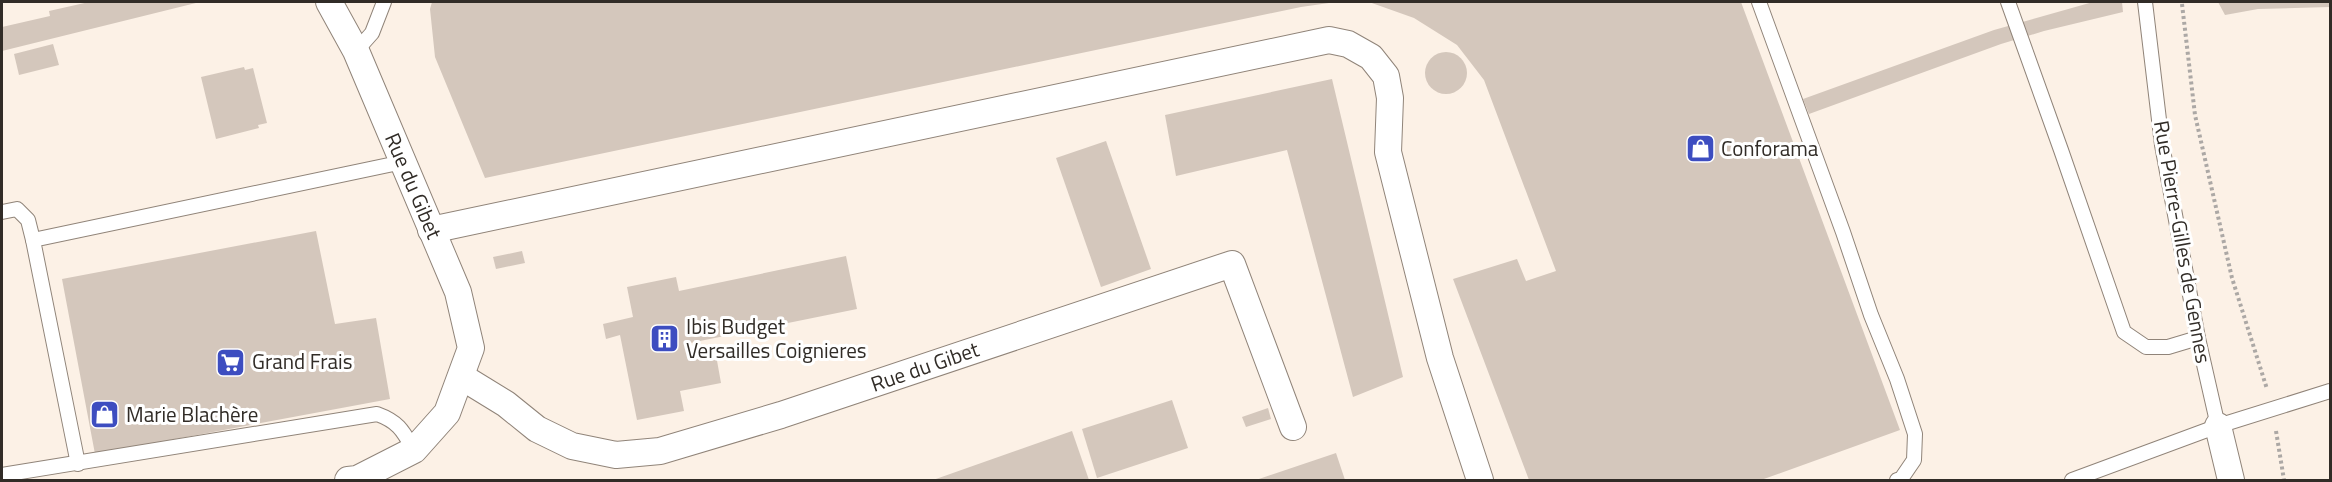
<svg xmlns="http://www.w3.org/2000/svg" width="2332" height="482" font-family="'Titillium Web',sans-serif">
  <rect width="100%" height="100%" fill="#fefbf9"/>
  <rect fill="#fcf1e6" x="2" y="2" width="2328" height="478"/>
  <g fill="#d4c7bc">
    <path d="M 89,2 L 200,2 L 2,51 L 2,27 L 50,16 L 49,11 Z"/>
    <path d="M 432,2 L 1328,2 L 1329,3 L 1301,7 L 485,178 L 435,57 L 430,9 Z"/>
    <path d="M 1369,2 L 1741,2 L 1900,430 L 1761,480 L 1529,480 L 1453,279 L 1517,259 L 1526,281 L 1556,271 L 1484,80 L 1457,45 L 1414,18 Z"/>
    <path d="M 2093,2 L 2122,2 L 2123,12 L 2044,31 L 2001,44 L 1809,114 L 1803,99 L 1994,30 Z"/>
    <path d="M 2218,2 L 2330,2 L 2330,7 L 2258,9 L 2225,15 Z"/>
    <path d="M 53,44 L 59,65 L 19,75 L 14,54 Z"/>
    <circle cx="1446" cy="73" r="21"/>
    <path d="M 244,67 L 245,70 L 253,68 L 267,123 L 258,125 L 259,128 L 216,139 L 201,77 Z"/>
    <path d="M 1332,79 L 1403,377 L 1353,397 L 1287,150 L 1176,176 L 1165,115 Z"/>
    <path d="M 1106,141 L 1151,269 L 1101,287 L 1056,158 Z"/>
    <path d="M 316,231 L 335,324 L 376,318 L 390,399 L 95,454 L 62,279 Z"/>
    <path d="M 522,251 L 525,263 L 496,269 L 493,257 Z"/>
    <path d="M 846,256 L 857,309 L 690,343 L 693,360 L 716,355 L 721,383 L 680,391 L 684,411 L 637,420 L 620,335 L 606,339 L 603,324 L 633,317 L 627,287 L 676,277 L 679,291 Z"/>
    <path d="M 1172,400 L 1188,448 L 1097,478 L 1082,429 Z"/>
    <path d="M 1268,408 L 1271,419 L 1246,427 L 1242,417 Z"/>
    <path d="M 1072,431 L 1089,480 L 933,480 Z"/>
    <path d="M 1336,453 L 1345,480 L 1256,480 Z"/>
  </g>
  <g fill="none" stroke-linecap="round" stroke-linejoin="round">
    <defs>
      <g id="service">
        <path d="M 1759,2 L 1843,232 L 1871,315 L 1897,379 L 1915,434 L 1914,460 L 1901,479 L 1897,480"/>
        <path d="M 2008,2 L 2061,150 L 2124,332 L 2146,347 L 2168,347 L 2198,338"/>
        <path d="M 2145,2 L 2162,145 L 2198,338 L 2218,426"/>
        <path d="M 356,51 L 372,33 L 384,2"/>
        <path d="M 2,212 L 17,209 L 28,220 L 33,240"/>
        <path d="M 78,464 L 33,240 L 403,162"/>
        <path d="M 2,475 L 377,414 C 399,422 403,431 414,450"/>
        <path d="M 2072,480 L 2218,426 L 2330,391"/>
      </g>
      <g id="minor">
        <path d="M 329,2 L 356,51 L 458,292 L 471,348 L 447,413 L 414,450 L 357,479 L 348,480"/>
        <path d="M 431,230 L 1329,40 L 1348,44 L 1371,57 L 1386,76 L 1390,98 L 1388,152 L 1440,358 L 1480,480"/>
        <path d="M 462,377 L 506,404 L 537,429 L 572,446 L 616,455 L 660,451 L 781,415 L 1232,264 L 1293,427"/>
        <path d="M 2218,426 L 2231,480"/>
      </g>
    </defs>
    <use href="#service" stroke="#908479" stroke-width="16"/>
    <use href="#minor" stroke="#908479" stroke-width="28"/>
    <g stroke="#aca8a5" stroke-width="4" stroke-dasharray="3 3" stroke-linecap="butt">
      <path d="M 2182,4 L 2195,115 L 2232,278 L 2267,389"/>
      <path d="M 2276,431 L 2284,480"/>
    </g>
    <use href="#service" stroke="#fff" stroke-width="14"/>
    <use href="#minor" stroke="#fff" stroke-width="26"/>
  </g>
  <defs>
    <symbol id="shop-square" viewBox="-11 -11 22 22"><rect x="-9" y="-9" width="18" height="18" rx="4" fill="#3d4dc0" stroke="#fff"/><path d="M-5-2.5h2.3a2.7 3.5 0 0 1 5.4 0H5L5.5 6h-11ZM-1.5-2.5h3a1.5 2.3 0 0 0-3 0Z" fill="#fff"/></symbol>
    <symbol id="building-square" viewBox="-11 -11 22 22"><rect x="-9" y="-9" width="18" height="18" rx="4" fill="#3d4dc0" stroke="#fff"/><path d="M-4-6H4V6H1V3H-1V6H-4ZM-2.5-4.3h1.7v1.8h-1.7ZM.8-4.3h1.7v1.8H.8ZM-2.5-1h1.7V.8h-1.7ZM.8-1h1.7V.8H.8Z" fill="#fff"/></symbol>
    <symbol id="supermarket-square" viewBox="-11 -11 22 22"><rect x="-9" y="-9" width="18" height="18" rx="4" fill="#3d4dc0" stroke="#fff"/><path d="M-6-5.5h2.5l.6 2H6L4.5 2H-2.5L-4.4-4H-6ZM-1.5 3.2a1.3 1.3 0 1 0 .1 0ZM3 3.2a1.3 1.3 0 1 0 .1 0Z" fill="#fff"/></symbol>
  </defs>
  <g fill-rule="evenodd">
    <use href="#shop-square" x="1684" y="132" width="33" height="33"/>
    <use href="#building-square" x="648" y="322" width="33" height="33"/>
    <use href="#supermarket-square" x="214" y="346" width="33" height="33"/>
    <use href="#shop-square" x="88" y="398" width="33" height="33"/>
  </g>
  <g text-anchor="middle" stroke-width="6" stroke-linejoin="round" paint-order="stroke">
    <g font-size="21" fill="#312c27" stroke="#fff" text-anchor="start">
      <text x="1721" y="156">Conforama</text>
      <text x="686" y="334">Ibis Budget<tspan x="686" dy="24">Versailles Coignieres</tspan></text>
      <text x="252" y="369">Grand Frais</text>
      <text x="126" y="422">Marie Blachère</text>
    </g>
    <g font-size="21" fill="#312c27" stroke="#fff">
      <text transform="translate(413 186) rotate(67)" y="7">Rue du Gibet</text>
      <text transform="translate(2182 242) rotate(80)" y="7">Rue Pierre-Gilles de Gennes</text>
      <text transform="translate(925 367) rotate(-19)" y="7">Rue du Gibet</text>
    </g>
  </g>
  <rect width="2332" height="482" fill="none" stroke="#312c27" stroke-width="6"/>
</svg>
